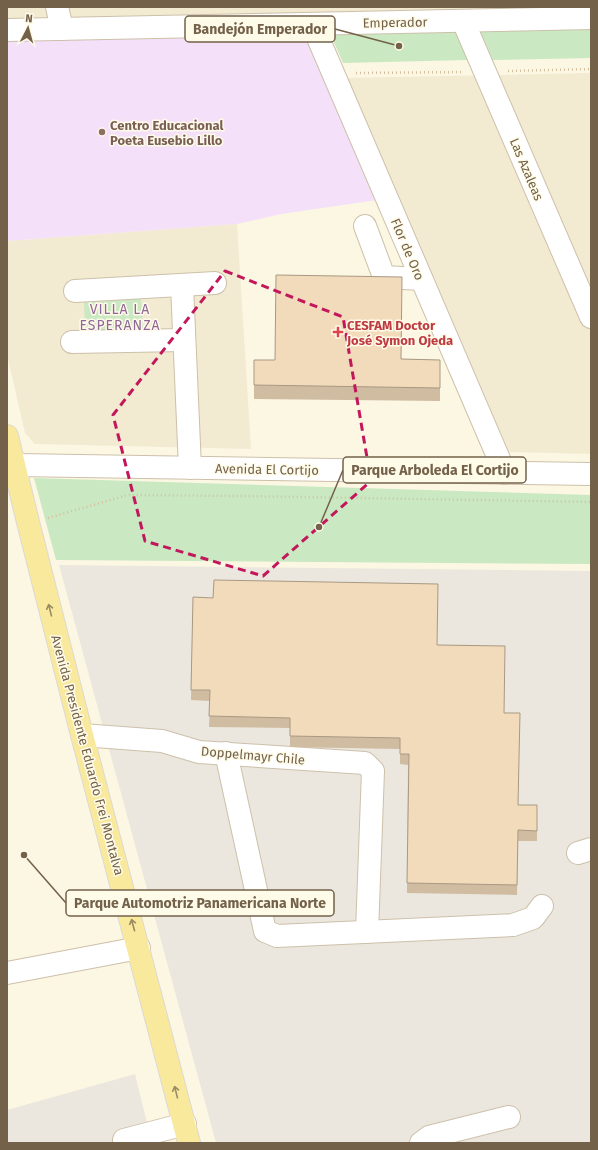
<svg xmlns="http://www.w3.org/2000/svg" width="598" height="1150" font-family="'Fira Sans',sans-serif">
  <rect width="100%" height="100%" fill="#fcf7e3"/>
  <g fill="#f3ead2">
    <path d="M 7,7 L 591,7 L 591,9 L 7,22 Z"/>
    <path d="M 591,73 L 591,454 L 504,452 L 343,78 Z"/>
    <path d="M 237,224 L 251,449 L 35,444 L 25,433 L 7,355 L 7,241 Z"/>
  </g>
  <g fill="#ebe7de">
    <path d="M 59,565 L 591,571 L 591,1143 L 216,1143 Z"/>
    <path d="M 135,1074 L 152,1143 L 7,1143 L 7,1110 Z"/>
  </g>
  <path fill="#f4e0f8" d="M 300,35 L 309,42 L 377,200 L 281,214 L 237,224 L 7,241 L 7,41 Z"/>
  <g fill="#cae9c2">
    <path d="M 591,28 L 591,58 L 493,60 L 480,31 Z"/>
    <path d="M 455,31 L 468,60 L 343,63 L 330,33 Z"/>
    <path d="M 141,297 L 143,332 L 85,335 L 84,301 Z"/>
    <path d="M 34,478 L 591,495 L 591,564 L 56,560 Z"/>
  </g>
  <g fill="none" stroke-linecap="round" stroke-linejoin="round">
    <defs>
      <g id="minor">
        <path d="M 57,7 L 62,29"/>
        <path d="M 463,21 L 591,317"/>
        <path d="M 312,24 L 505,473"/>
        <path d="M 7,30 L 591,18"/>
        <path d="M 365,226 L 384,277 L 421,279"/>
        <path d="M 182,285 L 190,468"/>
        <path d="M 75,291 L 215,283"/>
        <path d="M 72,342 L 184,340"/>
        <path d="M 15,465 L 591,474"/>
        <path d="M 82,735 L 162,741 L 199,752 L 365,763 L 373,771 L 367,932"/>
        <path d="M 226,753 L 265,931 L 277,936 L 513,925 L 533,918 L 542,906"/>
        <path d="M 578,853 L 591,849"/>
        <path d="M 7,973 L 139,948"/>
        <path d="M 124,1140 L 185,1124"/>
        <path d="M 421,1143 L 429,1137 L 509,1117"/>
      </g>
      <path id="major" d="M 7,436 L 28,522 L 82,735 L 189,1143"/>
    </defs>
    <use href="#minor" stroke="#cdc0aa" stroke-width="24"/>
    <use href="#major" stroke="#ddd9d4" stroke-width="24"/>
    <g stroke="#d5bf9f" stroke-width="2.5" stroke-dasharray="1 3" stroke-linecap="butt">
      <path d="M 508,71 L 591,69"/>
      <path d="M 356,73 L 463,72"/>
      <path d="M 48,518 L 128,495 L 242,496 L 591,502"/>
    </g>
    <use href="#minor" stroke="#fff" stroke-width="22"/>
    <use href="#major" stroke="#f9e99d" stroke-width="22"/>
  </g>
  <g fill="#cfbca1">
    <path d="M 401,359 L 440,360 L 440,401 L 254,399 L 254,385 L 275,360 Z"/>
    <path d="M 193,597 L 437,645 L 504,713 L 518,805 L 537,805 L 537,841 L 518,841 L 517,895 L 407,893 L 408,765 L 400,764 L 400,749 L 290,747 L 290,728 L 209,727 L 210,701 L 191,700 Z"/>
  </g>
  <g fill="#f1dbbb" stroke="#a99983">
    <path d="M 276,275 L 402,277 L 401,359 L 440,360 L 440,388 L 254,385 L 254,360 L 275,360 Z"/>
    <path d="M 214,580 L 438,584 L 437,645 L 505,646 L 504,713 L 520,713 L 518,805 L 537,805 L 537,831 L 518,830 L 517,885 L 407,883 L 409,754 L 400,754 L 400,738 L 290,736 L 290,718 L 209,716 L 210,690 L 191,690 L 193,597 L 213,598 Z"/>
  </g>
  <defs><path id="oneway-shaft" d="M-6 0H5M1.5-3L5.5 0L1.5 3" fill="none" stroke-width="1.6" stroke-linecap="round" stroke-linejoin="round"/></defs>
  <g stroke="#9b8a63">
    <use href="#oneway-shaft" transform="translate(50 610) rotate(-104)"/>
    <use href="#oneway-shaft" transform="translate(133 925) rotate(-105)"/>
    <use href="#oneway-shaft" transform="translate(176 1092) rotate(-104)"/>
  </g>
  <path fill="none" stroke="#c2185b" stroke-width="3" stroke-dasharray="8 5" stroke-linejoin="round" d="M 225,271 L 343,317 L 371,481 L 263,576 L 145,541 L 113,415 Z"/>
  <circle fill="#8d6e63" stroke="#fffbe9" stroke-width="1.5" cx="102" cy="132" r="4"/>
  <path fill="#e0444e" stroke="#fffbe9" stroke-width="1.5" d="M336 326h4v4h4v4h-4v4h-4v-4h-4v-4h4z"/>
  <g text-anchor="middle" stroke-width="3" stroke-linejoin="round" paint-order="stroke">
    <g font-size="13" fill="#73614a" stroke="#fffbe9">
      <text transform="translate(395 22) rotate(-1)" y="5">Emperador</text>
      <text transform="translate(527 169) rotate(67)" y="5">Las Azaleas</text>
      <text transform="translate(408 249) rotate(67)" y="5">Flor de Oro</text>
      <text transform="translate(267 469) rotate(1)" y="5">Avenida El Cortijo</text>
      <text transform="translate(88 755) rotate(75)" y="5">Avenida Presidente Eduardo Frei Montalva</text>
      <text transform="translate(253 755) rotate(5)" y="5">Doppelmayr Chile</text>
    </g>
    <g font-size="13" font-weight="bold" fill="#785e54" stroke="#fffbe9" text-anchor="start">
      <text x="110" y="130">Centro Educacional<tspan x="110" dy="15">Poeta Eusebio Lillo</tspan></text>
    </g>
    <g font-size="13" font-weight="bold" fill="#be3a42" stroke="#fffbe9" text-anchor="start">
      <text x="347" y="330">CESFAM Doctor<tspan x="347" dy="15">José Symon Ojeda</tspan></text>
    </g>
    <g font-size="14" letter-spacing="1" fill="#906597" stroke="#fffbe9">
      <text x="120" y="314">VILLA LA<tspan x="120" dy="16">ESPERANZA</tspan></text>
    </g>
  </g>
  <path fill="none" stroke="#73614a" stroke-width="1.5" d="M399 46L335 29M319 527L343 470M24 855L66 903"/>
  <g fill="#73614a" stroke="#fffbe9" stroke-width="1.5">
    <circle cx="399" cy="46" r="4"/>
    <circle cx="319" cy="527" r="4"/>
    <circle cx="24" cy="855" r="4"/>
  </g>
  <g fill="#fffbe9" stroke="#73614a" stroke-width="1.5">
    <rect x="185" y="16" width="150" height="26" rx="4"/>
    <rect x="343" y="457" width="183" height="26" rx="4"/>
    <rect x="66" y="890" width="268" height="26" rx="4"/>
  </g>
  <g font-size="14" text-anchor="middle" font-weight="bold" fill="#73614a">
    <text x="260" y="34">Bandejón Emperador</text>
    <text x="435" y="475">Parque Arboleda El Cortijo</text>
    <text x="200" y="908">Parque Automotriz Panamericana Norte</text>
  </g>
  <rect width="598" height="1150" fill="none" stroke="#73614a" stroke-width="16"/>
  <g transform="translate(28 28) rotate(6)" stroke="#fffbe9" stroke-width="3" paint-order="stroke">
  <path d="M0-3L7 15L0 10L-7 15Z" fill="#73614a"/>
  <text y="-6" font-size="11" font-weight="bold" text-anchor="middle" fill="#73614a">N</text>
  </g>
</svg>
